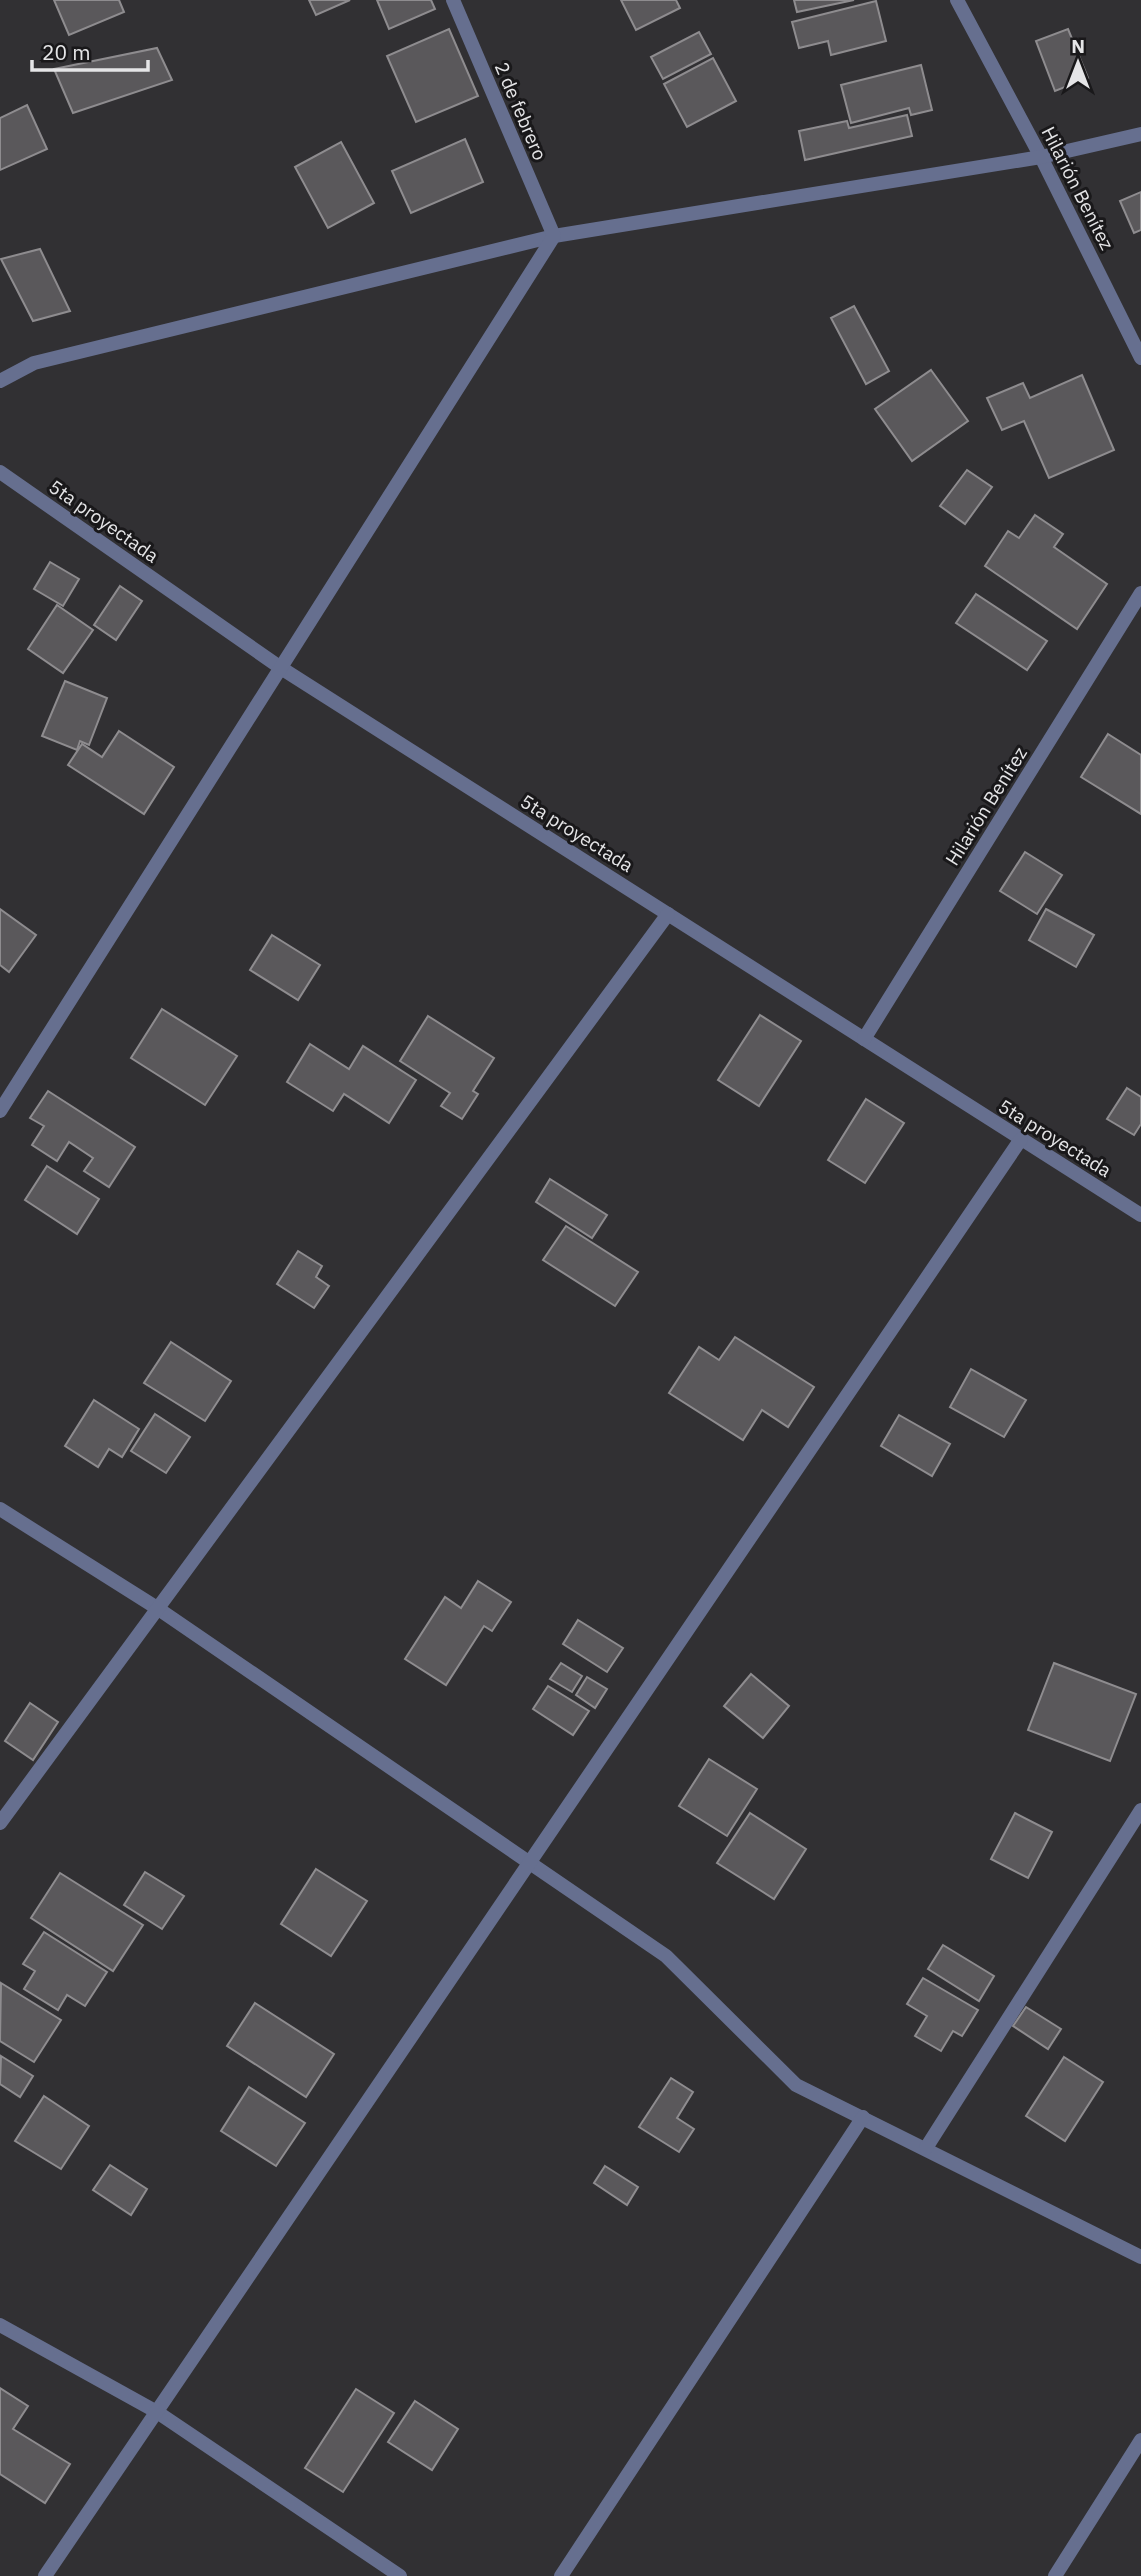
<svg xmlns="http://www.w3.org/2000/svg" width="1141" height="2576" font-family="'IBM Plex Sans',sans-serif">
  <rect width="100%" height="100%" fill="#313033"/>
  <g fill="#5a585b" stroke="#8e8c8f" stroke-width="2">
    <path d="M 54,0 L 119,0 L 124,12 L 69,35 Z"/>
    <path d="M 309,0 L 350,0 L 316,15 Z"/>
    <path d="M 377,0 L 431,0 L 435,9 L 389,29 Z"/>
    <path d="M 621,0 L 676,0 L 680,8 L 636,30 Z"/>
    <path d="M 794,0 L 854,0 L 797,12 Z"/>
    <path d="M 876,1 L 886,41 L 831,55 L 828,41 L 799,48 L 792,22 Z"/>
    <path d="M 449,29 L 478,96 L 416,122 L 387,56 Z"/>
    <path d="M 1068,29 L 1088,78 L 1055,91 L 1036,41 Z"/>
    <path d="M 699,32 L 711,54 L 663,79 L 651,57 Z"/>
    <path d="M 157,48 L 172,80 L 73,113 L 54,69 Z"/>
    <path d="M 713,58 L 736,101 L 687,127 L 664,84 Z"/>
    <path d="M 921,65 L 932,110 L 911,115 L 909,108 L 851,123 L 841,85 Z"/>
    <path d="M 27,105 L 47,149 L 0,170 L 0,118 Z"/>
    <path d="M 907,115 L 912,136 L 805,160 L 799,131 L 847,121 L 849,128 Z"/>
    <path d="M 465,139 L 483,182 L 411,213 L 392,171 Z"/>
    <path d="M 341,142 L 374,203 L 328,228 L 295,167 Z"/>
    <path d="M 1141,192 L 1141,230 L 1134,233 L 1120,201 Z"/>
    <path d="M 40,249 L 70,311 L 33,321 L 1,259 Z"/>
    <path d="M 854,306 L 889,371 L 866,384 L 831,318 Z"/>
    <path d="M 931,370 L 968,421 L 912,461 L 875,409 Z"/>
    <path d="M 1082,375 L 1114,450 L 1049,478 L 1024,421 L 1002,430 L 987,398 L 1023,383 L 1030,398 Z"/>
    <path d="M 967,470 L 992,487 L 965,524 L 940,506 Z"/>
    <path d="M 1035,515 L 1063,534 L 1054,547 L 1107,584 L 1077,629 L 985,566 L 1008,531 L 1019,538 Z"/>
    <path d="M 50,562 L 79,579 L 63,606 L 34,589 Z"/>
    <path d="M 120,586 L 142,601 L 116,640 L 94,625 Z"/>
    <path d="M 976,594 L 1047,641 L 1027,670 L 956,623 Z"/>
    <path d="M 57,605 L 93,630 L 63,673 L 28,649 Z"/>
    <path d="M 65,681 L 107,698 L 89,745 L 80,741 L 77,750 L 42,736 Z"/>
    <path d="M 119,731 L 174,767 L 144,814 L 68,765 L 82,744 L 102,757 Z"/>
    <path d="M 1108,734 L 1141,755 L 1141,814 L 1081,777 Z"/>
    <path d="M 1025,852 L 1062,875 L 1037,914 L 1000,891 Z"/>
    <path d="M 0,909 L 36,935 L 9,972 L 0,965 Z"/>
    <path d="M 1046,909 L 1094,935 L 1076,967 L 1029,940 Z"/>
    <path d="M 272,935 L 320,965 L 298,1000 L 250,970 Z"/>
    <path d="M 162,1009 L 237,1056 L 205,1105 L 131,1058 Z"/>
    <path d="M 760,1015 L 801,1041 L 759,1106 L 718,1080 Z"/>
    <path d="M 428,1016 L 494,1058 L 473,1091 L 478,1094 L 462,1119 L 441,1106 L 450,1093 L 400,1061 Z"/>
    <path d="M 310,1044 L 349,1069 L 363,1046 L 416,1080 L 389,1123 L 344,1094 L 333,1111 L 287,1082 Z"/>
    <path d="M 1127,1088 L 1141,1097 L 1141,1124 L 1134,1135 L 1107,1119 Z"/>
    <path d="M 48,1091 L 135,1147 L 109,1187 L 84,1171 L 93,1158 L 69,1142 L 57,1161 L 32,1145 L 44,1126 L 30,1118 Z"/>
    <path d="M 866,1099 L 904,1123 L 865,1183 L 828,1160 Z"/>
    <path d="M 47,1166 L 99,1199 L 77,1234 L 25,1200 Z"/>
    <path d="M 550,1179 L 607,1215 L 592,1238 L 536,1202 Z"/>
    <path d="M 566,1226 L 638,1272 L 615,1306 L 543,1260 Z"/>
    <path d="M 298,1251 L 322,1266 L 316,1277 L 329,1286 L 314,1308 L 277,1284 Z"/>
    <path d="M 735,1337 L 814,1387 L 788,1427 L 762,1410 L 743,1440 L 669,1393 L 699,1347 L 719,1360 Z"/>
    <path d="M 171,1342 L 231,1381 L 205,1421 L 144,1383 Z"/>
    <path d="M 971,1369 L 1026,1400 L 1004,1437 L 950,1407 Z"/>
    <path d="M 94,1400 L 139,1429 L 122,1457 L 109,1449 L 98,1467 L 65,1446 Z"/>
    <path d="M 155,1414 L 190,1437 L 166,1473 L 131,1451 Z"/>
    <path d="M 899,1415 L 950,1444 L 932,1476 L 881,1446 Z"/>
    <path d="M 478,1581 L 511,1602 L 492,1631 L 484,1626 L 446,1685 L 405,1659 L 445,1597 L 461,1608 Z"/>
    <path d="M 578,1620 L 623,1648 L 607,1672 L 563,1644 Z"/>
    <path d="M 561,1663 L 582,1676 L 572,1692 L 550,1679 Z"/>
    <path d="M 1054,1663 L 1136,1694 L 1110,1761 L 1028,1730 Z"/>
    <path d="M 751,1674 L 789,1706 L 763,1738 L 724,1706 Z"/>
    <path d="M 587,1677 L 607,1689 L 595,1708 L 576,1695 Z"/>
    <path d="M 548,1686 L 589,1711 L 573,1735 L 533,1709 Z"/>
    <path d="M 30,1703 L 58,1722 L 33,1760 L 5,1741 Z"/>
    <path d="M 709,1759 L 757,1789 L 727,1836 L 679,1806 Z"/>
    <path d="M 750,1813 L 806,1849 L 774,1899 L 717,1863 Z"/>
    <path d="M 1015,1813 L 1052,1832 L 1028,1878 L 991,1859 Z"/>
    <path d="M 316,1869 L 367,1901 L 331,1956 L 281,1924 Z"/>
    <path d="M 145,1872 L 184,1896 L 162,1929 L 124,1905 Z"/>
    <path d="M 60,1873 L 143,1925 L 113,1971 L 31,1918 Z"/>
    <path d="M 44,1932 L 107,1972 L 85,2006 L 67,1995 L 58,2010 L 24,1989 L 35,1971 L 23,1964 Z"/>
    <path d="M 943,1945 L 994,1976 L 979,2001 L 928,1969 Z"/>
    <path d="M 923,1978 L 978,2010 L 962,2036 L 953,2031 L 941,2051 L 915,2036 L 927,2016 L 907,2004 Z"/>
    <path d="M 1,1983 L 61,2020 L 34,2062 L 0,2041 Z"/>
    <path d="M 255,2003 L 334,2054 L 306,2097 L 227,2046 Z"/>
    <path d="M 1026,2007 L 1061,2029 L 1048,2049 L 1013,2026 Z"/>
    <path d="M 1,2056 L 33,2076 L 20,2097 L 0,2084 Z"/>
    <path d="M 1064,2057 L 1103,2082 L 1065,2141 L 1026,2116 Z"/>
    <path d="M 671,2078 L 693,2092 L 677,2118 L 694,2129 L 679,2152 L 639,2127 Z"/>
    <path d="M 249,2087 L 305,2123 L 276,2166 L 221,2131 Z"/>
    <path d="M 44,2096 L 89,2126 L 61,2169 L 15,2141 Z"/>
    <path d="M 110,2165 L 147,2189 L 131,2215 L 93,2190 Z"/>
    <path d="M 605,2166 L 638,2187 L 627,2205 L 594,2183 Z"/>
    <path d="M 0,2388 L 28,2406 L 13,2429 L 70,2464 L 45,2503 L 0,2474 Z"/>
    <path d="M 356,2389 L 394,2413 L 343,2492 L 305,2468 Z"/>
    <path d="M 415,2401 L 458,2429 L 432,2470 L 388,2442 Z"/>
  </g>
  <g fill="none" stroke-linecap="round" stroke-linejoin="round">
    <g stroke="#666f8f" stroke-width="14">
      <path d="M 957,0 L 1041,157 L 1141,358"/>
      <path d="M 0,381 L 34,363 L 554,236 L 1041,157 L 1141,134"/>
      <path d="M 0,472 L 281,668 L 1141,1215"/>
      <path d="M 864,1039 L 1141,593"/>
      <path d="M 0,1111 L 554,236 L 453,0"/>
      <path d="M 0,1509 L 157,1608 L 666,1956 L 796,2085 L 1141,2257"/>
      <path d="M 0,1823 L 668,914"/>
      <path d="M 926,2148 L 1141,1810"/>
      <path d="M 0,2325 L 157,2412 L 400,2576"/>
      <path d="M 45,2576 L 1021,1139"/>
      <path d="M 561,2576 L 863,2117"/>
      <path d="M 1055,2576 L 1141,2440"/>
    </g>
  </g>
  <g text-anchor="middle" stroke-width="6" stroke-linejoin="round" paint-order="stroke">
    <g font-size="19" fill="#e5e5e7" stroke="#19181a">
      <text transform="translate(521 111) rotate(67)" y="7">2 de febrero</text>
      <text transform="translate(1078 188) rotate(63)" y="7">Hilarión Benítez</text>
      <text transform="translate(104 521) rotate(35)" y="7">5ta proyectada</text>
      <text transform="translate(986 806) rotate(-58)" y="7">Hilarión Benítez</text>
      <text transform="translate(577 833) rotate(32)" y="7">5ta proyectada</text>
      <text transform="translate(1055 1138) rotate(32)" y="7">5ta proyectada</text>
    </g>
  </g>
  <g transform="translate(1078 63)" stroke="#19181a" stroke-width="5" paint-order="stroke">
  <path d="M0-5L12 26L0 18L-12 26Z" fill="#e5e5e7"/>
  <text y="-10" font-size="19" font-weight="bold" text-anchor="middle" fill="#e5e5e7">N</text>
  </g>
  <path d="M32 60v10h116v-10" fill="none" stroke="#e5e5e7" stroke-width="3.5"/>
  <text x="42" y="60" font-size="21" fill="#e5e5e7" stroke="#19181a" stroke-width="5" paint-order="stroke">20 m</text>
</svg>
